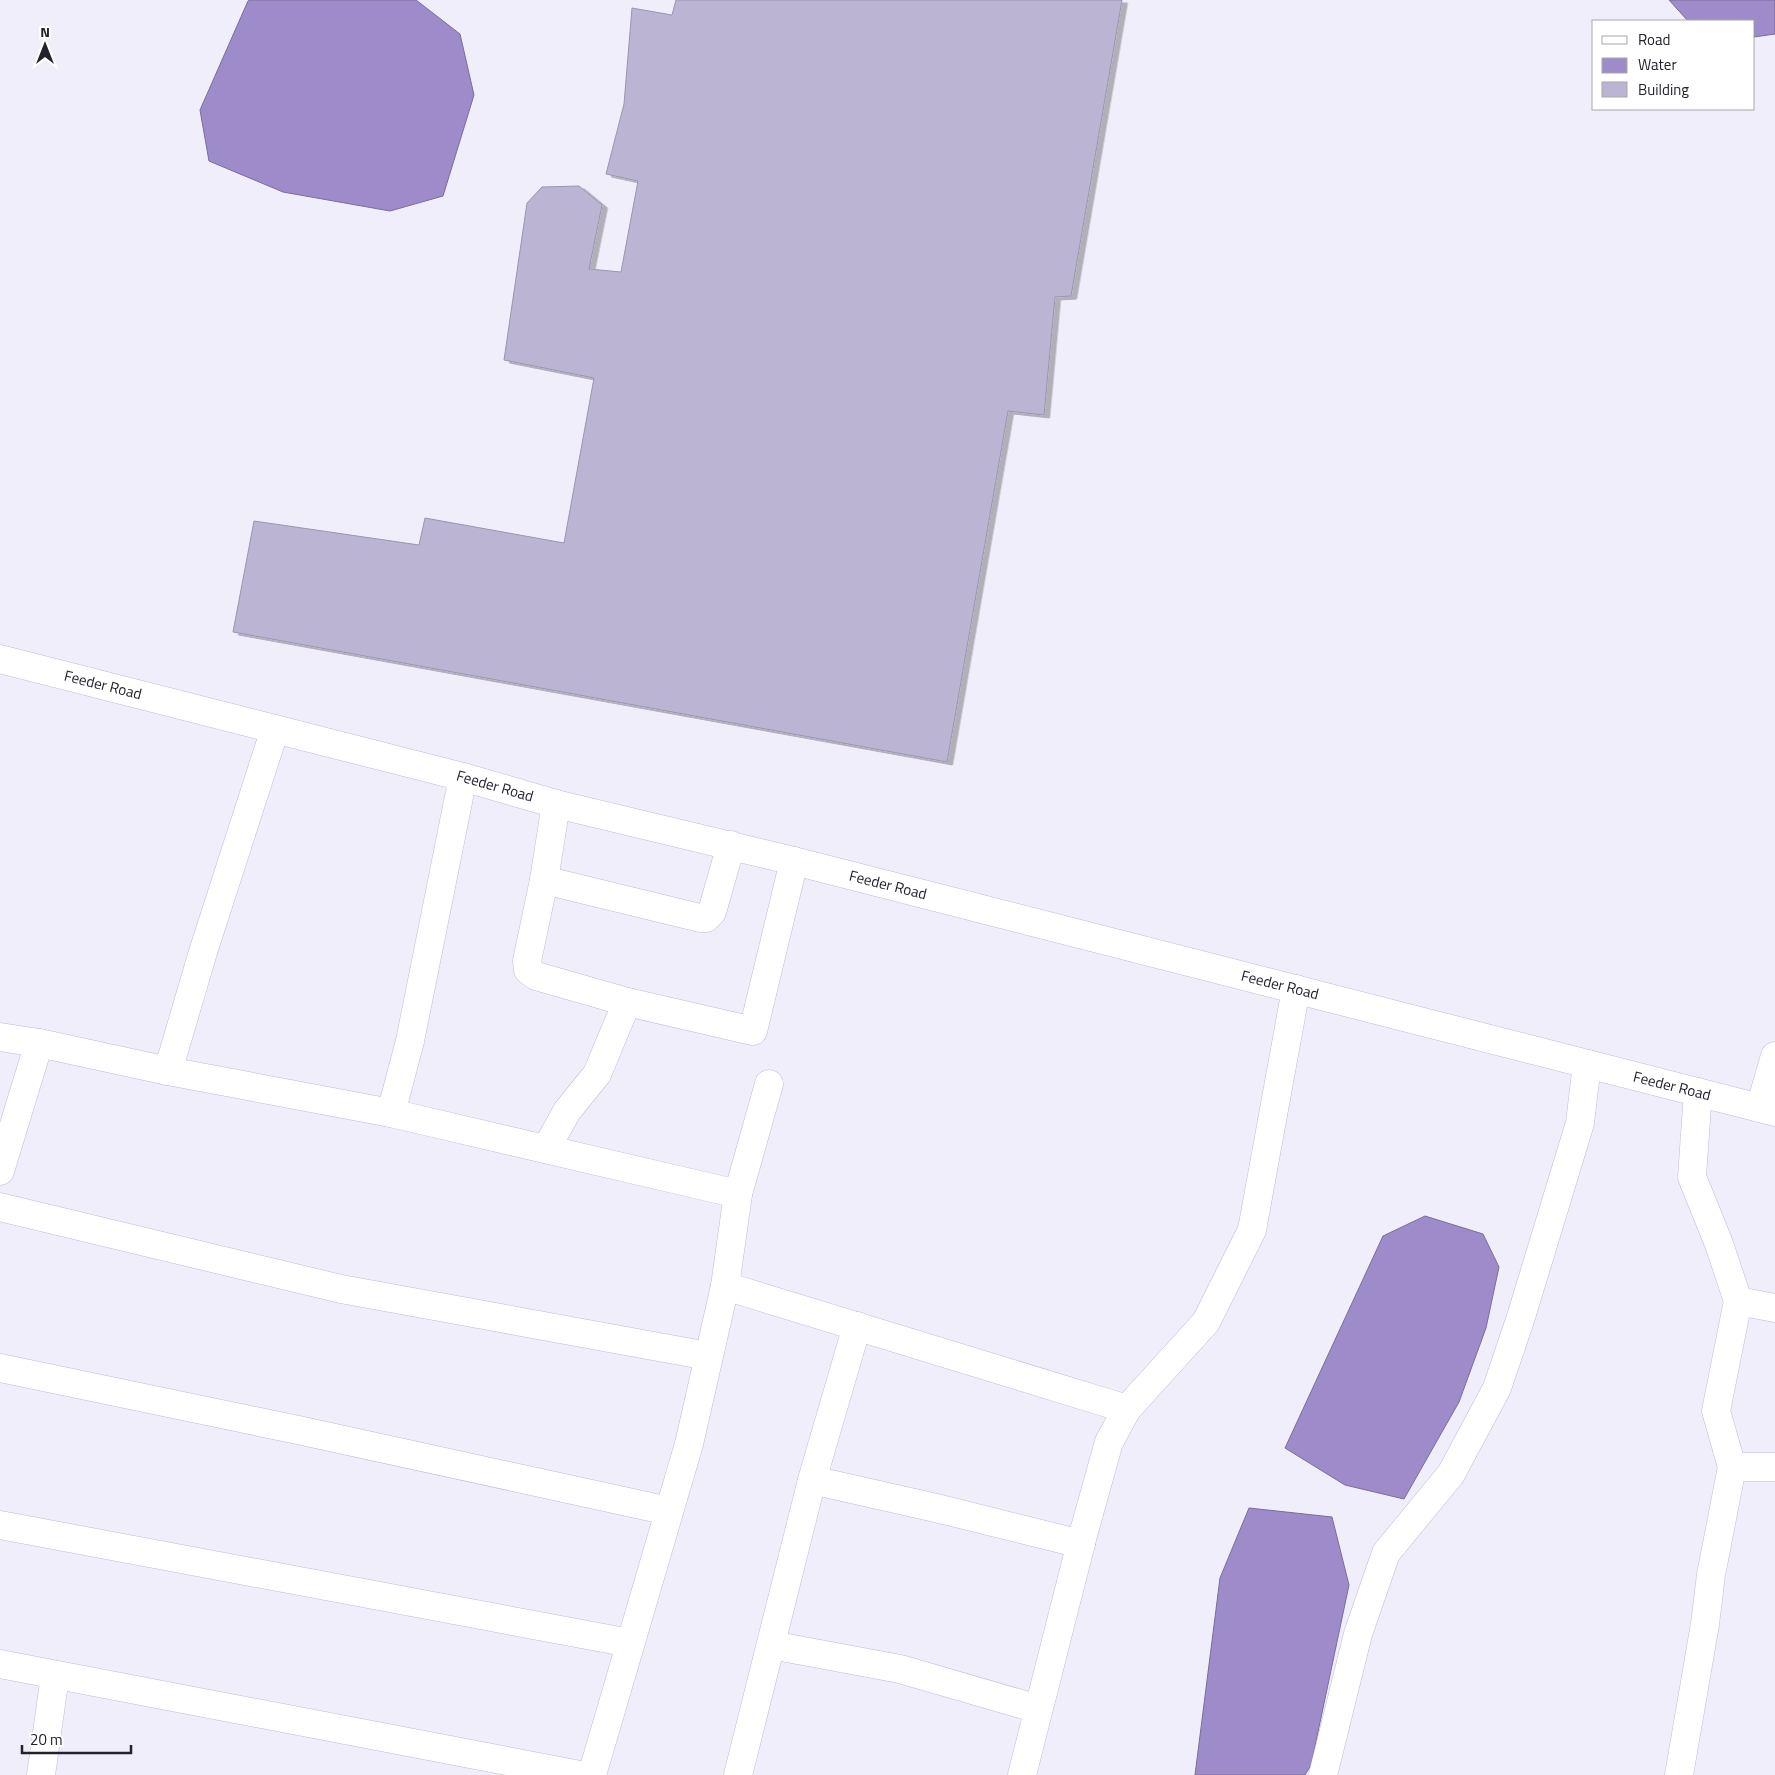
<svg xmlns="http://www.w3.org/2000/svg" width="1775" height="1775" font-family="'Titillium Web',sans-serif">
  <defs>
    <filter id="shadow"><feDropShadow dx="5.5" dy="3" stdDeviation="0" flood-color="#0004"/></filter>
  </defs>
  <rect width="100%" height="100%" fill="#f1eefb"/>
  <g fill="#9e8cca" stroke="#796c9b">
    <path d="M 251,0 L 416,0 L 460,34 L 474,95 L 443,196 L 390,211 L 283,192 L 209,161 L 200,110 L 248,1 Z"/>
    <path d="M 1669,0 L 1775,0 L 1775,34 L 1754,37 L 1754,21 L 1688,21 Z"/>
    <path d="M 1425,1216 L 1483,1234 L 1499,1267 L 1486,1328 L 1459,1402 L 1404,1499 L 1345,1485 L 1285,1448 L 1383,1236 Z"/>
    <path d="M 1249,1508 L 1332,1517 L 1349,1585 L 1311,1765 L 1305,1775 L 1195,1775 L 1220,1578 Z"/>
  </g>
  <path fill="#bbb4d2" stroke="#9b94b1" filter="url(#shadow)" d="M 676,0 L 1122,0 L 1071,296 L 1055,297 L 1044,415 L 1008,411 L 947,762 L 233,632 L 254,521 L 419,545 L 425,518 L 564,543 L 594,378 L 504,360 L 527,203 L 542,187 L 579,186 L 602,205 L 589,269 L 621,272 L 638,181 L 606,174 L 624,104 L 632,8 L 672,15 Z"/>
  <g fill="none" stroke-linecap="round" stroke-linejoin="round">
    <defs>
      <g id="minor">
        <path d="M 0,659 L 463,777 L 556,804 L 794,861 L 1775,1112"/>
        <path d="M 556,804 L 544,880 L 527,961 L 528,970 L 536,976 L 627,1002 L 753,1031 L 794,861"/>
        <path d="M 544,880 L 700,918 L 706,918 L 712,912 L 731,845"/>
        <path d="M 0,1037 L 39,1043 L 168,1071 L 391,1113 L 738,1194"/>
        <path d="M 168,1071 L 203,952 L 275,729"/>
        <path d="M 769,1084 L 738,1194 L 725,1286 L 1127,1409"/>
        <path d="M 1760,1108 L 1775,1056"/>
        <path d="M 391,1113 L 410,1041 L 463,777"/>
        <path d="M 546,1149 L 567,1111 L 597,1074 L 627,1002"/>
        <path d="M 0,1171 L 39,1043"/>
        <path d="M 0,1207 L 341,1289 L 708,1356"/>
        <path d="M 1738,1301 L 1775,1308"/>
        <path d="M 0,1368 L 298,1430 L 669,1511"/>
        <path d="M 1732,1467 L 1775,1467"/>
        <path d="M 812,1480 L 936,1508 L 1081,1544"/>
        <path d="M 0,1525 L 630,1643"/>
        <path d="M 771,1645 L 900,1669 L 1038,1709"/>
        <path d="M 0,1664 L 580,1775"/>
        <path d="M 41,1775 L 55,1676"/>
        <path d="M 592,1775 L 689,1444 L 725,1286"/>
        <path d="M 738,1775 L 812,1480 L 857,1326"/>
        <path d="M 1022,1775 L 1083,1535 L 1109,1442 L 1127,1409 L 1206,1322 L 1252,1230 L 1296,989"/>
        <path d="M 1323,1775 L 1358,1634 L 1386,1553 L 1451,1474 L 1497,1388 L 1521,1317 L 1580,1123 L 1587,1064"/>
        <path d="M 1679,1775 L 1705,1624 L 1711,1575 L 1732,1467 L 1716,1411 L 1738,1301 L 1719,1244 L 1692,1177 L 1698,1092"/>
      </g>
    </defs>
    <use href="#minor" stroke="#c1bad8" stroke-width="29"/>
    <use href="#minor" stroke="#fff" stroke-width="28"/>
  </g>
  <g text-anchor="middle" stroke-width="4.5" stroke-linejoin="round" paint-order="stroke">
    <g font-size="15" fill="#24212c" stroke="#fff">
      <text transform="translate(103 685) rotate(14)" y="5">Feeder Road</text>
      <text transform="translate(495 786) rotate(16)" y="5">Feeder Road</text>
      <text transform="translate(888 885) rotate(14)" y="5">Feeder Road</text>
      <text transform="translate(1280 985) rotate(14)" y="5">Feeder Road</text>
      <text transform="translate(1672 1086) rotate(14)" y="5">Feeder Road</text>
    </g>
  </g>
  <rect x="1592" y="20" width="162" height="90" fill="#ffffff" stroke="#a7a6ab"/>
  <rect x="1602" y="36" width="25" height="8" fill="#ffffff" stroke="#a7a6ab"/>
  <text x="1638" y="45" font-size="15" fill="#24212c">Road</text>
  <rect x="1602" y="58" width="25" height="15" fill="#9e8cca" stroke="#a7a6ab"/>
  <text x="1638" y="70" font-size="15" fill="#24212c">Water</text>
  <rect x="1602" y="82" width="25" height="15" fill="#bbb4d2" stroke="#a7a6ab"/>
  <text x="1638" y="95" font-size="15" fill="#24212c">Building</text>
  <g transform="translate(45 45)" stroke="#ffffff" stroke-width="4" paint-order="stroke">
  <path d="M0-4L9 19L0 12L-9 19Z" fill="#24212c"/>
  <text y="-8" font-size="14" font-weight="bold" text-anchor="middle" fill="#24212c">N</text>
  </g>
  <path d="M22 1745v8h109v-8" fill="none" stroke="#24212c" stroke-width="2.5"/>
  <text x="30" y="1745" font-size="15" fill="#24212c" stroke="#ffffff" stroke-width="4" paint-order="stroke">20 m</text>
</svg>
